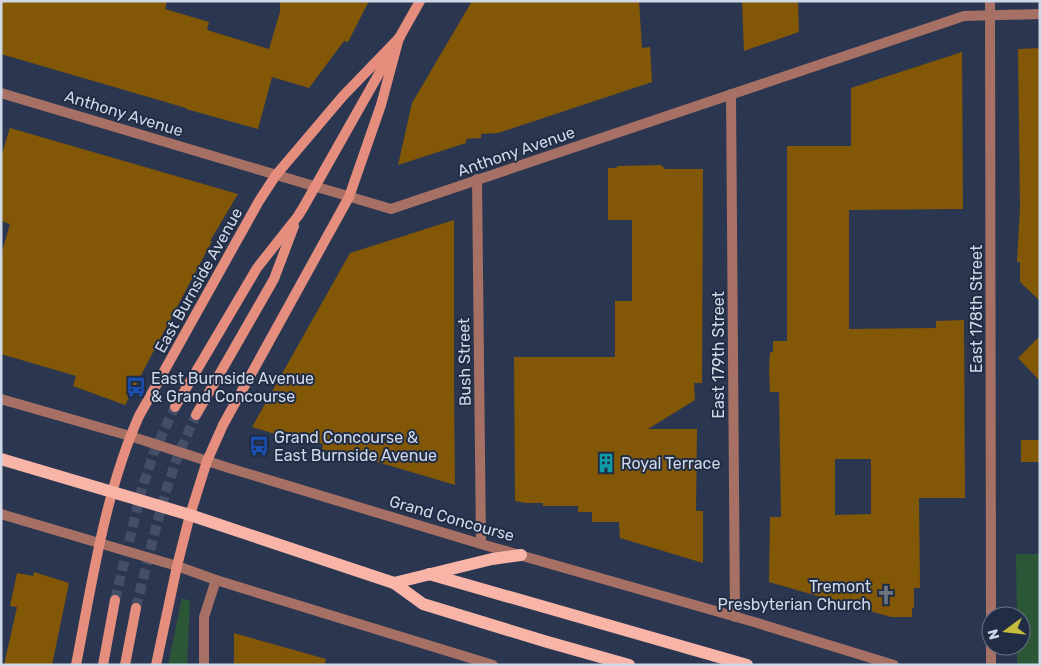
<svg xmlns="http://www.w3.org/2000/svg" width="1041" height="666" font-family="Rubik,sans-serif">
  <rect width="100%" height="100%" fill="#2b3750"/>
  <g fill="#2c5736">
    <path d="M 1016,554 L 1040,554 L 1040,665 L 1017,664 L 1017,646 L 1021,646 L 1021,616 L 1017,616 Z"/>
    <path d="M 182,598 L 190,601 L 187,665 L 168,665 Z"/>
  </g>
  <g fill="#825706" fill-rule="evenodd">
    <path d="M 1,1 L 167,1 L 165,9 L 209,22 L 207,30 L 269,49 L 280,12 L 280,1 L 369,1 L 348,42 L 344,41 L 309,88 L 272,77 L 258,129 L 186,109 L 186,108 L 1,54 Z"/>
    <path d="M 472,1 L 639,1 L 642,48 L 650,47 L 652,82 L 498,133 L 481,134 L 481,138 L 466,139 L 466,143 L 398,165 L 412,103 Z"/>
    <path d="M 742,1 L 798,1 L 799,32 L 744,51 Z"/>
    <path d="M 1040,48 L 1040,301 L 1020,282 L 1020,262 L 1017,262 L 1020,208 L 1018,49 Z"/>
    <path d="M 962,52 L 963,209 L 849,210 L 849,329 L 936,328 L 936,321 L 964,320 L 965,498 L 919,498 L 920,588 L 914,588 L 914,608 L 912,608 L 912,617 L 891,617 L 769,582 L 770,517 L 781,517 L 779,392 L 770,392 L 769,370 L 770,353 L 773,351 L 773,341 L 787,341 L 787,146 L 851,146 L 851,88 ZM 835,459 L 871,459 L 871,514 L 835,515 Z"/>
    <path d="M 10,128 L 238,194 L 210,241 L 212,241 L 125,405 L 73,386 L 76,376 L 1,354 L 1,255 L 10,224 L 1,221 L 1,156 Z"/>
    <path d="M 661,165 L 665,169 L 703,169 L 702,383 L 694,383 L 695,400 L 648,429 L 697,429 L 696,511 L 703,511 L 703,563 L 620,538 L 619,522 L 592,522 L 592,512 L 578,512 L 578,506 L 543,506 L 543,503 L 526,503 L 515,501 L 514,357 L 615,357 L 615,301 L 632,301 L 632,220 L 608,220 L 608,168 L 616,168 L 618,166 Z"/>
    <path d="M 454,220 L 454,389 L 455,485 L 364,458 L 362,461 L 346,456 L 322,449 L 323,444 L 276,430 L 275,434 L 252,427 L 350,253 Z"/>
    <path d="M 1040,336 L 1040,381 L 1018,358 Z"/>
    <rect x="1021" y="440" width="19" height="22"/>
    <path d="M 34,572 L 69,583 L 52,665 L 4,665 L 17,607 L 10,606 L 17,573 L 33,576 Z"/>
    <path d="M 234,633 L 326,659 L 325,665 L 234,665 Z"/>
  </g>
  <g fill="none" stroke-linecap="round" stroke-linejoin="round">
    <g stroke="#444f67" stroke-width="10" stroke-dasharray="10 5" stroke-linecap="butt">
      <path d="M 115,600 L 141,492 L 154,452 L 175,407"/>
      <path d="M 136,608 L 153,539 L 165,494 L 178,455 L 196,415"/>
    </g>
    <g stroke="#a77065" stroke-width="10">
      <path d="M 990,1 L 991,616"/>
      <path d="M 1,93 L 391,209 L 964,16 L 1040,14"/>
      <path d="M 731,94 L 735,617"/>
      <path d="M 477,179 L 481,544"/>
      <path d="M 204,665 L 204,617 L 216,580"/>
      <path d="M 991,665 L 991,646"/>
    </g>
    <g stroke="#a77065" stroke-width="10">
      <path d="M 1,399 L 130,436 L 229,468 L 481,544 L 754,622 L 894,665"/>
      <path d="M 1,514 L 177,566 L 216,580 L 493,665"/>
    </g>
    <g stroke="#e58e7e" stroke-width="10">
      <path d="M 175,407 L 257,268 L 298,216 L 303,208 L 420,1"/>
      <path d="M 196,415 L 274,279 L 294,226"/>
      <path d="M 76,665 C 92,583 105,492 139,416 L 259,201 L 276,175 L 343,96 L 400,37"/>
      <path d="M 103,665 L 115,600"/>
      <path d="M 125,665 L 136,608"/>
      <path d="M 156,665 L 177,566 L 190,515 L 207,461 L 223,425 L 349,197 L 381,105 L 399,38"/>
    </g>
    <g stroke="#f9b4a8" stroke-width="12">
      <path d="M 1,459 L 190,515 L 394,583 L 423,604 L 544,641 L 629,665"/>
      <path d="M 429,574 L 747,665"/>
      <path d="M 394,583 L 492,559 L 521,555"/>
    </g>
  </g>
  <defs>
    <symbol id="bus-bare" viewBox="-9 -9 18 18"><path d="M-5-6H5V4H4V6H2V4H-2V6H-4V4H-5ZM-3.5-4V0h7V-4ZM-3.5 1.2v1.5H-2V1.2ZM2 1.2v1.5H3.5V1.2Z" fill="#1a4fb4" stroke="#212c45" stroke-width="2.5" paint-order="stroke"/></symbol>
    <symbol id="building-bare" viewBox="-9 -9 18 18"><path d="M-4-6H4V6H1V3H-1V6H-4ZM-2.5-4.3h1.7v1.8h-1.7ZM.8-4.3h1.7v1.8H.8ZM-2.5-1h1.7V.8h-1.7ZM.8-1h1.7V.8H.8Z" fill="#0f9aa8" stroke="#212c45" stroke-width="2.5" paint-order="stroke"/></symbol>
    <symbol id="church-bare" viewBox="-9 -9 18 18"><path d="M-1.2-6h2.4v3.5h3.3v2.4h-3.3V6h-2.4V-.1h-3.3v-2.4h3.3Z" fill="#6b7280" stroke="#212c45" stroke-width="2.5" paint-order="stroke"/></symbol>
  </defs>
  <g fill-rule="evenodd">
    <use href="#bus-bare" x="122" y="373" width="28" height="28"/>
    <use href="#bus-bare" x="245" y="432" width="28" height="28"/>
    <use href="#building-bare" x="592" y="449" width="28" height="28"/>
    <use href="#church-bare" x="872" y="581" width="28" height="28"/>
  </g>
  <g text-anchor="middle" stroke-width="4" stroke-linejoin="round" paint-order="stroke">
    <g font-size="16" fill="#d0d8e8" stroke="#212c45">
      <text transform="translate(124 113) rotate(17)" y="6">Anthony Avenue</text>
      <text transform="translate(516 151) rotate(-19)" y="6">Anthony Avenue</text>
      <text transform="translate(198 280) rotate(-61)" y="6">East Burnside Avenue</text>
      <text transform="translate(976 309) rotate(-90)" y="6">East 178th Street</text>
      <text transform="translate(718 355) rotate(-90)" y="6">East 179th Street</text>
      <text transform="translate(464 362) rotate(-91)" y="6">Bush Street</text>
      <text transform="translate(452 518) rotate(16)" y="6">Grand Concourse</text>
    </g>
    <g font-size="16" fill="#d0d8e8" stroke="#212c45" text-anchor="start">
      <text x="151" y="384">East Burnside Avenue<tspan x="151" dy="18">&amp; Grand Concourse</tspan></text>
      <text x="274" y="443">Grand Concourse &amp;<tspan x="274" dy="18">East Burnside Avenue</tspan></text>
      <text x="621" y="469">Royal Terrace</text>
      <text x="871" y="592" text-anchor="end">Tremont<tspan x="871" dy="18">Presbyterian Church</tspan></text>
    </g>
  </g>
  <rect width="1041" height="666" fill="none" stroke="#d0d8e8" stroke-width="5"/>
  <g transform="translate(1006 631) rotate(255)"><circle r="24" fill="#212c45" stroke="#677186"/>
  <path d="M0-4L9 19L0 12L-9 19Z" fill="#c5bc3d"/>
  <text y="-8" font-size="14" font-weight="bold" text-anchor="middle" fill="#d0d8e8">N</text>
  </g>
</svg>
